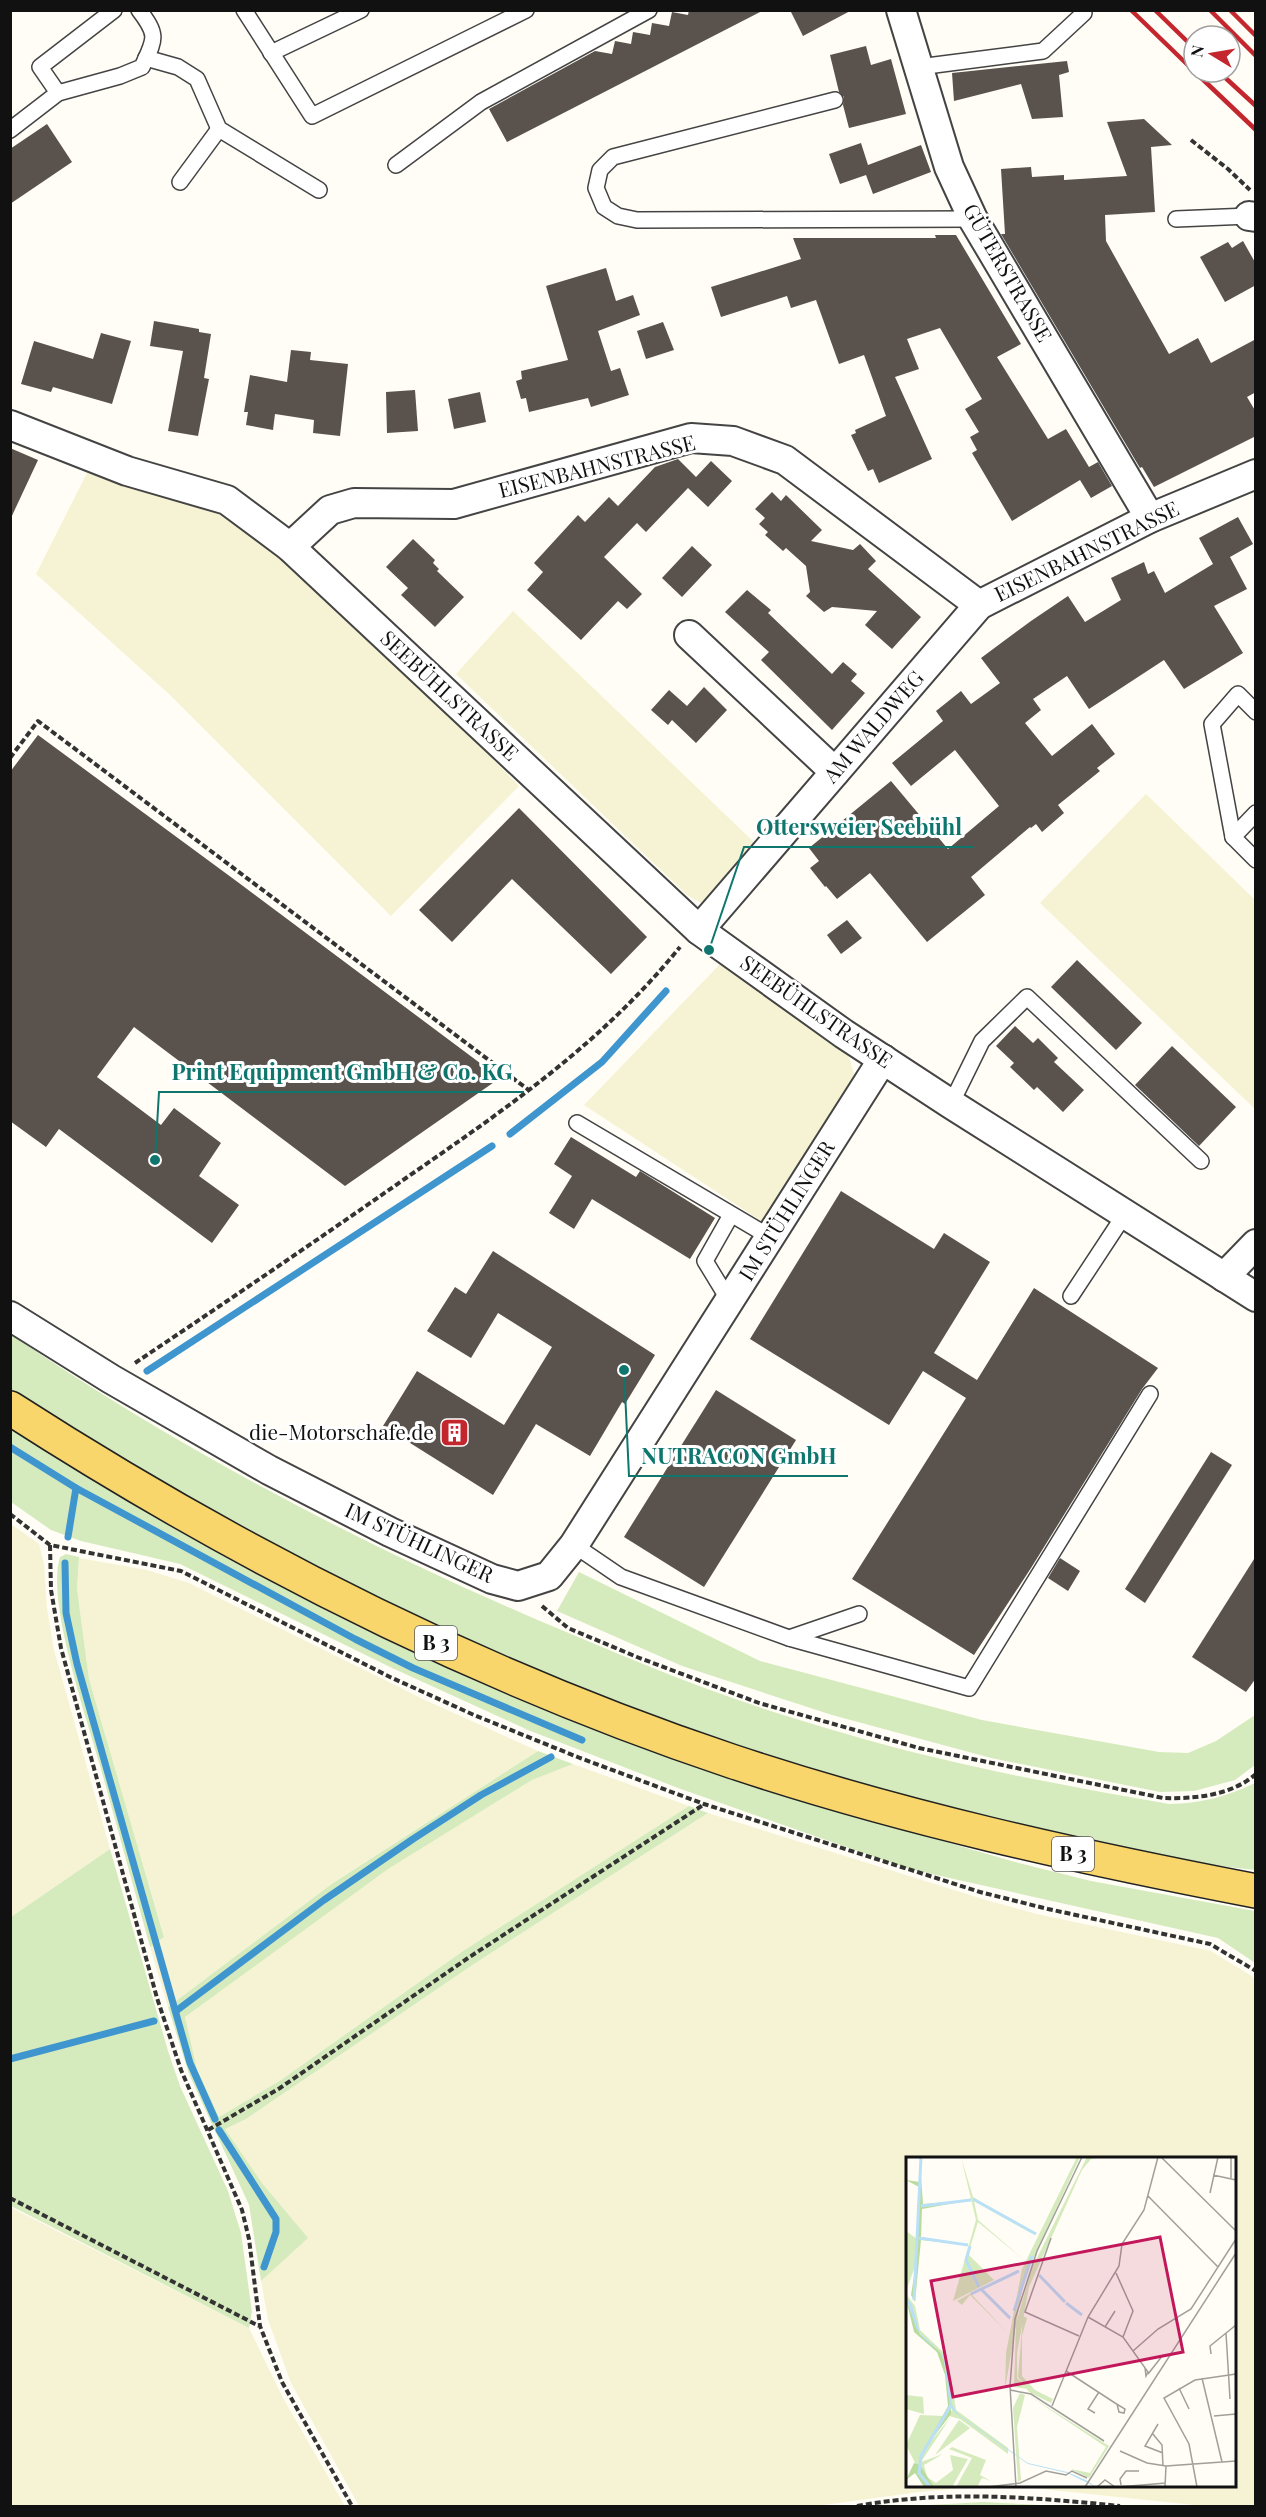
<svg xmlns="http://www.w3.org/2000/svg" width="1266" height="2517" font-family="'Playfair Display',serif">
  <rect width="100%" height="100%" fill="#fffdf5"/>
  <g fill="#f6f3d4" fill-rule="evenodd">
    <path d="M 87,473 L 207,505 L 237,521 L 354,616 L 519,786 L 391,916 L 170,695 L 36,574 Z"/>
    <path d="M 513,611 L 758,846 L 703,904 L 687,895 L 456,674 Z"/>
    <path d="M 1146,794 L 1255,900 L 1255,1109 L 1040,903 Z"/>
    <path d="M 723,961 L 829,1036 L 848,1054 L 854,1074 L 848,1093 L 767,1225 L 584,1105 Z"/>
    <path d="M 11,1524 L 39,1544 L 44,1564 L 47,1608 L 54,1650 L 110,1849 L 11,1917 Z"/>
    <path d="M 79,1558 L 147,1570 L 189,1583 L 425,1700 L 538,1751 L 337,1880 L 168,2007 L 150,1947 L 164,1936 L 89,1679 L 77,1589 Z"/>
    <path d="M 573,1764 L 689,1806 L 463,1951 L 281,2080 L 219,2117 L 197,2069 L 185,2017 L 382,1872 L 532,1780 Z"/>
    <path d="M 708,1813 L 986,1900 L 1037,1914 L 1211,1951 L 1255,1978 L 1255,2506 L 1203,2506 L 1014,2486 L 986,2486 L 919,2492 L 817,2506 L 359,2506 L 291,2383 L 268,2320 L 261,2281 L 307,2238 L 262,2183 L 224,2129 L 246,2119 L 474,1964 ZM 908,2158 L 1234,2158 L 1234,2486 L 908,2486 Z"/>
    <path d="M 10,2207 L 249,2328 L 282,2396 L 345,2506 L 11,2506 Z"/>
  </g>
  <g fill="#d5ebbd">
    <path d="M 10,1334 C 175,1446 350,1539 533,1618 C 618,1654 704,1691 793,1718 C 839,1732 886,1746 933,1757 C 1011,1776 1090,1790 1169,1804 C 1203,1803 1225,1797 1255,1783 L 1255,1870 C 1196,1865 1135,1848 1076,1837 C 1014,1825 952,1813 891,1796 C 580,1708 281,1568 11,1390 Z"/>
    <path d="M 10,1426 L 170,1524 L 859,1817 L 1015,1862 L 1091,1881 L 1255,1911 L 1255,1963 L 1218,1938 L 909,1869 L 678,1788 L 528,1730 L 390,1667 L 180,1564 L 81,1541 L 51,1530 L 11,1502 Z"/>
    <path d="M 66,1554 L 79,1557 L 77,1589 L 89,1679 L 164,1937 L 150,1947 C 133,1885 116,1823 99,1762 C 86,1716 46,1600 60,1557 Z"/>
    <path d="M 579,1572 L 760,1661 L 982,1720 L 1159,1752 L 1188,1753 L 1216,1741 L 1255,1715 L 1255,1765 L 1235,1780 L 1194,1791 L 1160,1792 L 991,1758 L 832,1715 L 682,1666 L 557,1611 Z"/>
    <path d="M 538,1751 L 573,1764 L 532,1780 L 388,1869 L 185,2017 L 197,2069 L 219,2117 L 281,2080 L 463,1951 L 689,1806 L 708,1813 L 474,1964 L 246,2119 L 225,2129 L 262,2183 L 308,2238 L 261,2281 L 249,2205 L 189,2074 L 168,2007 L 333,1883 Z"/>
    <path d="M 110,1849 L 168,2051 L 180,2086 L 228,2191 L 241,2233 L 252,2312 L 249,2328 L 11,2206 L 11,1917 Z"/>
    <path d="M 984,2502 L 1059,2506 L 910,2506 Z"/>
  </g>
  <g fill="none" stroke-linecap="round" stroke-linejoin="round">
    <g stroke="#3f96cf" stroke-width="7">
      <path d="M 510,1134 L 602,1062 L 666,991"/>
      <path d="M 147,1371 L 492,1146"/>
      <path d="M 10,1447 L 76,1488 L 355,1639 L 413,1668 L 582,1740"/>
      <path d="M 68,1537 L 76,1488"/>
      <path d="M 65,1563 L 66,1613 L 77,1664 L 190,2063 L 215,2119"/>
      <path d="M 176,2011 L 324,1900 L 413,1839 L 481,1795 L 551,1757"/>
      <path d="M 10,2059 L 154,2021"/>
      <path d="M 219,2130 L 276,2219 L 276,2232 L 264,2267"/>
    </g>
  </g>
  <g fill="#5a524d">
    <path d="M 689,10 L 764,10 L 507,142 L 489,109 L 595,51 L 612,54 L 615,41 L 631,44 L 633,32 L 650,35 L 652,23 L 669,26 L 672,12 L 688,15 Z"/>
    <path d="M 790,10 L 852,10 L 803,36 Z"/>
    <path d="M 866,46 L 871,65 L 891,59 L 906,114 L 849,128 L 843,105 L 844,97 L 839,92 L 830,55 Z"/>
    <path d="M 1067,61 L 1069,72 L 1059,75 L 1063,117 L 1032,119 L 1021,84 L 954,101 L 952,73 Z"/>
    <path d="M 1144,119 L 1172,145 L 1151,147 L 1155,212 L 1105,215 L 1106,241 L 1169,354 L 1198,338 L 1211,363 L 1256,339 L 1256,392 L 1247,397 L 1256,412 L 1256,436 L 1154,487 L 1142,467 L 1140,468 L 1001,234 L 1005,234 L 1001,169 L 1031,167 L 1032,177 L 1064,175 L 1064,180 L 1127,176 L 1107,122 Z"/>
    <path d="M 47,124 L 72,162 L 10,204 L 10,149 Z"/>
    <path d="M 861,143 L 868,165 L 921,145 L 931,172 L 873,194 L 866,175 L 840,184 L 829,154 Z"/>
    <path d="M 935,235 L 956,235 L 1021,344 L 997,357 L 1048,439 L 1066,429 L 1089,467 L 1098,462 L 1112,486 L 1091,498 L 1080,480 L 1012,521 L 972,453 L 977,450 L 970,437 L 979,432 L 965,409 L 982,399 L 940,328 L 907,339 L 919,369 L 895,377 L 932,459 L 879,483 L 873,469 L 868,471 L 851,435 L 856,433 L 855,430 L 886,416 L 864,355 L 839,364 L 816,300 L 791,308 L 787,296 L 721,317 L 711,287 L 801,259 L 793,238 L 936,238 Z"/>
    <path d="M 1243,241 L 1256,264 L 1256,285 L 1225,302 L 1200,257 L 1228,242 L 1232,248 Z"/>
    <path d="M 606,268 L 616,301 L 633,295 L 640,315 L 598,331 L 611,371 L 620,368 L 629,395 L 591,407 L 588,398 L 529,412 L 526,398 L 521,399 L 516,381 L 522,379 L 521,371 L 568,360 L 546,286 Z"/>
    <path d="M 154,321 L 199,329 L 199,332 L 211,334 L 204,378 L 209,379 L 198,436 L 168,431 L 183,351 L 150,346 Z"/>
    <path d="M 663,322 L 674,350 L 646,359 L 637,331 Z"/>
    <path d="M 101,333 L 131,341 L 112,404 L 53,387 L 51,392 L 21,384 L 34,341 L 93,359 Z"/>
    <path d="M 291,350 L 311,352 L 310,360 L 348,364 L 340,436 L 313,433 L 314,420 L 275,414 L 273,430 L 246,425 L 248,412 L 244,412 L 250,375 L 287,382 Z"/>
    <path d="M 415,390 L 418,431 L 387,433 L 386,392 Z"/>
    <path d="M 480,392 L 486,422 L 454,429 L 448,399 Z"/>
    <path d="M 10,448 L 38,460 L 10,520 Z"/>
    <path d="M 678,459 L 696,477 L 711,461 L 732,481 L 708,507 L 688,488 L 646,532 L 637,523 L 604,557 L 642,594 L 627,609 L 618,601 L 581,640 L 527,590 L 543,572 L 534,563 L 578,515 L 585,522 L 609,497 L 618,506 L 655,467 Z"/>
    <path d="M 772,492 L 781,501 L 786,495 L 822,530 L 811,541 L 853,550 L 860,544 L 876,561 L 868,569 L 921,617 L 892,649 L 865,625 L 877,611 L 832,607 L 824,612 L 806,596 L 810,592 L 806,566 L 786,548 L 783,551 L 765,535 L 768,532 L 759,524 L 765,518 L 755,509 Z"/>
    <path d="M 1238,517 L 1253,544 L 1230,557 L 1247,589 L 1214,606 L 1243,653 L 1184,689 L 1164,660 L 1089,709 L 1067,676 L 1033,699 L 1041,710 L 1025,723 L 1052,756 L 1092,724 L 1115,754 L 1097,768 L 1100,771 L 1058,805 L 1064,813 L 1042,832 L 1036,824 L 1031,828 L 1030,827 L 971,877 L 985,895 L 927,942 L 870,873 L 837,899 L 826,886 L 825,887 L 810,868 L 819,861 L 809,848 L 891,781 L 948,849 L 999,806 L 955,750 L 911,786 L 892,763 L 943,721 L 936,711 L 961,691 L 971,704 L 1000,683 L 981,658 L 1031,621 L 1068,596 L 1085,622 L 1121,600 L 1111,578 L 1144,562 L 1148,574 L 1154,571 L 1165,593 L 1213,564 L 1199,538 Z"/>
    <path d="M 413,539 L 435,560 L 433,563 L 439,569 L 437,571 L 464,597 L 435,627 L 401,595 L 408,588 L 386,567 Z"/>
    <path d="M 692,546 L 712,565 L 682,597 L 662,578 Z"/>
    <path d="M 747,590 L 771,610 L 768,613 L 832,674 L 843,662 L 857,674 L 851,681 L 865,693 L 832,730 L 761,660 L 769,652 L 725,612 Z"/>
    <path d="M 704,687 L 727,710 L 696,743 L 672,720 L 668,725 L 651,710 L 669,690 L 687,706 Z"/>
    <path d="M 38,735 L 239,883 L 500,1078 L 345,1186 L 134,1027 L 97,1077 L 161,1125 L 174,1108 L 221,1143 L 199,1176 L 239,1205 L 212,1243 L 59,1129 L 46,1147 L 10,1121 L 10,772 Z"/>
    <path d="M 519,808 L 647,937 L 611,974 L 512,879 L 452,942 L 419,910 Z"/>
    <path d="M 847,920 L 862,938 L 841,954 L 827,935 Z"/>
    <path d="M 1077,960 L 1142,1023 L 1116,1050 L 1051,987 Z"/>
    <path d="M 1015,1026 L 1033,1043 L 1038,1038 L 1058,1058 L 1054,1062 L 1084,1090 L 1063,1112 L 1037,1087 L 1034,1090 L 1010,1067 L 1014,1063 L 996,1046 Z"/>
    <path d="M 1172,1046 L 1236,1107 L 1199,1146 L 1135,1085 Z"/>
    <path d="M 571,1137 L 636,1177 L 640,1171 L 715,1218 L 690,1259 L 592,1199 L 574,1229 L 549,1213 L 572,1176 L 554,1164 Z"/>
    <path d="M 841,1191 L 934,1249 L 944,1233 L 990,1262 L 934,1353 L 977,1380 L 1034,1288 L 1158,1368 L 1142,1389 L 1031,1568 L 974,1655 L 852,1579 L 966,1398 L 923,1371 L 889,1425 L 750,1339 Z"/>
    <path d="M 493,1251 L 655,1355 L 625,1404 L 622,1402 L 590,1456 L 536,1424 L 493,1495 L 383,1426 L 417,1371 L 504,1425 L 552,1347 L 498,1313 L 471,1358 L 427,1331 L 455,1287 L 466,1294 Z"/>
    <path d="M 716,1390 L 796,1440 L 704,1587 L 624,1537 Z"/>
    <path d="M 1211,1452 L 1232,1465 L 1145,1603 L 1125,1589 Z"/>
    <path d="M 1256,1556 L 1256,1678 L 1246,1692 L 1192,1657 Z"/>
    <path d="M 1060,1558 L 1080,1571 L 1068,1591 L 1048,1578 Z"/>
  </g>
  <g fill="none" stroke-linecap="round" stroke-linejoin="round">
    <defs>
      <g id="lane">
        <path d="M 244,10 L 312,116 L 526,10"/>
        <path d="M 271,53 L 361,10"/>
        <path d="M 146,58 L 178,67 L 197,79 L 219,129 L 319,190"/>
        <path d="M 919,67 L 1043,51 L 1084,13"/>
        <path d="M 58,93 L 40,67 L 114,10"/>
        <path d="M 835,100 L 613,157 L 600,170 L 596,188 L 604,207 L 618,216 L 637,220 L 973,219"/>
        <path d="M 10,130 L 58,93 L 120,76 L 142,67 C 155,39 159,36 139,10"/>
        <path d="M 396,165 L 481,102 L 649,10"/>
        <path d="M 180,182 L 219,129"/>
        <path d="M 1176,219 L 1249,216"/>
        <path d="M 1256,712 L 1238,694 L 1212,724 L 1233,837 L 1256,860"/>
        <path d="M 1233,837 L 1256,813"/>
        <path d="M 951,1104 L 982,1041 L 1027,997 L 1201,1161"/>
        <path d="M 577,1123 L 770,1237"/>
        <path d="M 1071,1296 L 1125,1214"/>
        <path d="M 730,1302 L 705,1261 L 731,1215"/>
        <path d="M 574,1545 L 621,1577 L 789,1638 L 969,1688 L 1150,1394"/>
        <path d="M 789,1638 L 859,1614"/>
      </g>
      <g id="street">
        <path d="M 901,10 L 949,167 L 973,219 L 1150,518"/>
        <path d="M 1249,216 L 1256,217"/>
        <path d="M 10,425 L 127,471 L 227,500 L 290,547 L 699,930 L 844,1034 L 951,1104 L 1256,1297"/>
        <path d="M 290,547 L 330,510 L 354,503 L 454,504 L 691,438 L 733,441 L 785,460 L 979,605"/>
        <path d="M 689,635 L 835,772"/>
        <path d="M 699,930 L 979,605 L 1150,518 L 1256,474"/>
        <path d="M 1224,1277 L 1256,1244"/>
        <path d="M 10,1316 L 111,1379 L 269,1470 L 390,1532 L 492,1579 L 518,1586 L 549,1576 L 574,1545 L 883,1059"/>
      </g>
      <path id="primary" d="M 10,1408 C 235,1553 477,1676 731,1761 C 902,1818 1079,1857 1256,1891"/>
    </defs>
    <use href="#lane" stroke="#444" stroke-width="18"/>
    <use href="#street" stroke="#444" stroke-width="32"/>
    <use href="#primary" stroke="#222" stroke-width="36"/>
    <g stroke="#333" stroke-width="4" stroke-dasharray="6 3" stroke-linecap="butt">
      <path d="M 1191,140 L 1228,169 L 1250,190"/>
      <path d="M 10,758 L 38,721 L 530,1091"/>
      <path d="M 135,1363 C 226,1302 316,1241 406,1178 C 507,1108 602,1043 680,947"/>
      <path d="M 10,1514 L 50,1545 L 181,1571 L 390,1677 L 474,1715 L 580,1758 L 704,1804 L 980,1892 L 1048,1909 L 1210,1944 L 1256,1971"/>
      <path d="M 50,1545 L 51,1590 L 61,1648 L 157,1998 L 181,2070 L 242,2210 L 249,2239 L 260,2326 L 282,2382 L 352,2506"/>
      <path d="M 542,1606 L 568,1628 L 637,1657 L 759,1703 L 919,1748 L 1163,1798 C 1193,1799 1231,1796 1256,1774"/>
      <path d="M 208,2130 L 280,2088 L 468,1958 L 703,1805"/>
      <path d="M 10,2198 L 259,2326"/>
      <path d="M 857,2506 C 944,2490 1033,2497 1120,2506"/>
    </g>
    <use href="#lane" stroke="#fff" stroke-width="15"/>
    <use href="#street" stroke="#fff" stroke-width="28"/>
    <use href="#primary" stroke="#f9d66b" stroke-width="33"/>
    <g stroke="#c4262e" stroke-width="4.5">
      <path d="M 1131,10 L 1194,71"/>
      <path d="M 1155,10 L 1194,48"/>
      <path d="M 1210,10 L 1256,56"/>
      <path d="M 1230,10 L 1256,36"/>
      <path d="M 1195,72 L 1256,130"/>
      <path d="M 1219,72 L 1256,106"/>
    </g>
  </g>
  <defs>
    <symbol id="building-square" viewBox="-11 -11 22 22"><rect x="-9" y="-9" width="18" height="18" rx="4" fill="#c4262e" stroke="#fff"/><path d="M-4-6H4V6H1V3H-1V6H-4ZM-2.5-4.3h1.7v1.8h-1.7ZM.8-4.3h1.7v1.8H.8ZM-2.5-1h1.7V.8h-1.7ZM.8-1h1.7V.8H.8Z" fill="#fff"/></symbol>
  </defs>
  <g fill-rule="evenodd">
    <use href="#building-square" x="438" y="1416" width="33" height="33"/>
  </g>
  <g text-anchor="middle" stroke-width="6" stroke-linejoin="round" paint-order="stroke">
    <g fill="#fff" stroke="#585858" stroke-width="1.5">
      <rect x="415" y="1626" width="42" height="34" rx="4.5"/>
      <rect x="1052" y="1837" width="42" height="34" rx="4.5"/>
    </g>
    <g font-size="20" font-weight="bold" fill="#111">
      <text x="436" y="1650">B 3</text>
      <text x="1073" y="1861">B 3</text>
    </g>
    <g font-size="21" fill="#111" stroke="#fff">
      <text transform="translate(1007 273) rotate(60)" y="7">GÜTERSTRASSE</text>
      <text transform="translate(597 467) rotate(-14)" y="7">EISENBAHNSTRASSE</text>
      <text transform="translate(1087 552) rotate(-26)" y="7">EISENBAHNSTRASSE</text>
      <text transform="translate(449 696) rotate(43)" y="7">SEEBÜHLSTRASSE</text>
      <text transform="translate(874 727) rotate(-49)" y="7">AM WALDWEG</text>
      <text transform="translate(816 1012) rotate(35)" y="7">SEEBÜHLSTRASSE</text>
      <text transform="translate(787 1211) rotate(-58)" y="7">IM STÜHLINGER</text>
      <text transform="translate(419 1543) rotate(25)" y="7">IM STÜHLINGER</text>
    </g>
    <g font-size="21" fill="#111" stroke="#fff" text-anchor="end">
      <text x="434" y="1440">die-Motorschafe.de</text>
    </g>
  </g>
  <g transform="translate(906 2157)">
    <rect width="330" height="330" fill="#fffdf5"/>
    <path d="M 55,0 L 67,40 L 130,79 L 68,44 L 72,63 L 118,103 L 72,65 L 62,97 L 88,123 L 47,144 L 70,63 ZM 171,0 L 174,0 L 118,122 L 99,232 L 100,196 L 116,112 ZM 181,0 L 196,0 L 185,2 L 176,13 L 123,130 L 111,196 L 111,221 L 122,232 L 108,230 L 110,167 L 125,113 ZM 0,74 L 11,82 L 10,107 L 0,134 ZM 74,131 L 104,160 L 104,163 L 74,133 L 66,138 L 102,176 L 64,138 L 56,148 L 51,144 ZM 0,137 L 9,149 L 14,173 L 38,196 L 44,214 L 50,253 L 102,291 L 102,297 L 54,262 L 43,259 L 46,253 L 39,204 L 14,176 ZM 117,159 L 121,161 L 116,179 L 116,219 L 129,233 L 147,242 L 145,246 L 123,235 L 112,220 ZM 114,236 L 119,238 L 111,270 L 115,323 L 112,325 L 107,251 ZM 0,238 L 17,240 L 18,257 L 0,252 ZM 122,238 L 203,289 L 183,321 L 165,312 L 184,316 L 200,290 ZM 14,258 L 38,259 L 17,294 L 44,261 L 15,305 L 37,297 L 18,308 L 21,320 L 30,326 L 47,313 L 44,298 L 62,302 L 46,330 L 28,330 L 9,306 L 0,288 ZM 53,263 L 64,271 L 29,298 ZM 46,290 L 80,303 L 74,318 L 85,324 L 76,321 L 71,330 L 50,330 L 66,301 L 43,292 Z" fill="#d5ebbd"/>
    <path d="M 14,5 L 17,47 L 65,43 L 16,52 L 15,80 L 62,88 L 15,83 L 9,145 L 5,138 L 10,107 L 13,30 L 0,23 L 14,25 ZM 0,142 L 14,177 L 34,195 L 38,204 L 45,244 L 45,257 L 17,294 L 42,249 L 39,218 L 31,195 L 8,175 ZM 8,306 L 14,308 L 28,330 L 18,330 L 9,316 L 0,323 Z" fill="#b9dc9c"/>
    <path d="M 0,140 L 6,148 L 14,176 L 36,197 L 43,215 L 46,248 L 53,258 L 122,306 L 161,315 L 180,323 L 190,330 L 161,316 L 122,307 L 52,258 L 44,250 L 38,204 L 34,195 L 18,182 L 10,171 Z" fill="#b9e0f7"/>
    <path fill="none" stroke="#b9e0f7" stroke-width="3" d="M 67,42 L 130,77M 15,49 L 65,43M 13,81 L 62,88M 64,89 L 60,103 L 73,130M 133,118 L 159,145M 75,132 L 104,161M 65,137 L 113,114M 8,143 L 15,0M 160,146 L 176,158M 108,154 L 126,99M 24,330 L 13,316 L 15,299 L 45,248"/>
    <path fill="none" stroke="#a09f9a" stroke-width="1.5" d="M 255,0 L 330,74M 307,18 L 330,23M 325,21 L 325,0M 304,36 L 312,0M 242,39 L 312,110M 145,81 L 119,155 L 173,179M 210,116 L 227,154 L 217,180M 182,160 L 217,180 L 242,215 L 240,219 L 239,211M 199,170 L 209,154M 320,176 L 324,242M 227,194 L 252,172 L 285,152 L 330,82M 305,197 L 304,189 L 330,168M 160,214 L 209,246 L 219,252 L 218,256 L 213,255 L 211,247M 242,217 L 257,198M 296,221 L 316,305M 273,231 L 283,252M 104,233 L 125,237 L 198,284M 146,249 L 182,160 L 213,109 L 216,87 L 238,53 L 252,0M 189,256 L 182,252 L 193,235M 308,259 L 330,257M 252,267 L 239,289 L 257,296M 246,276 L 256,288 L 257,309M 214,294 L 241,306 L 260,309M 260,309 L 330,304M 215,328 L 214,322 L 220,314 L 233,314M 82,330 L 114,326 L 140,314 L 160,318 L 166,314 L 181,321M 110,330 L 104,229 L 109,162 L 131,94 L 176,0M 179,330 L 330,96M 191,330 L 199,323 L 209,330M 212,330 L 260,326M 259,330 L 260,309M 291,330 L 283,287 L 258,241 L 289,223 L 330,217"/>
    <path fill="#c2185b" fill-opacity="0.15" stroke="#c2185b" stroke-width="3" d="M 254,80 L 277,195 L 47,240 L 25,124 Z"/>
    <rect width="330" height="330" fill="none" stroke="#111" stroke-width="3"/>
  </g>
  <path fill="none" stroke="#0f766e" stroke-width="2" d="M709 950L744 847H974M155 1160L159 1092H524M624 1370L629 1476H848"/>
  <g fill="#0f766e" stroke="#fff" stroke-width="2">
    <circle cx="709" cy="950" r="6"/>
    <circle cx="155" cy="1160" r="6"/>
    <circle cx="624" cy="1370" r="6"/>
  </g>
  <g font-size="22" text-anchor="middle" font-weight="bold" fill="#0f766e" stroke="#fff" stroke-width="6" stroke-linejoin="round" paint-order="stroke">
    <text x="859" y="835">Ottersweier Seebühl</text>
    <text x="342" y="1080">Print Equipment GmbH &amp; Co. KG</text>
    <text x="739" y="1464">NUTRACON GmbH</text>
  </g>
  <rect width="1266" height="2517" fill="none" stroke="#111111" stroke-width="24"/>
  <g transform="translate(1212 54) rotate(281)"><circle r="28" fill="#ffffff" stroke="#a0a0a0" stroke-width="1.5"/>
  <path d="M0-4.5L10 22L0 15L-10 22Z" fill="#c4262e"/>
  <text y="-9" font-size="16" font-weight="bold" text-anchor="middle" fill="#111111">N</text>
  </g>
</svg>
